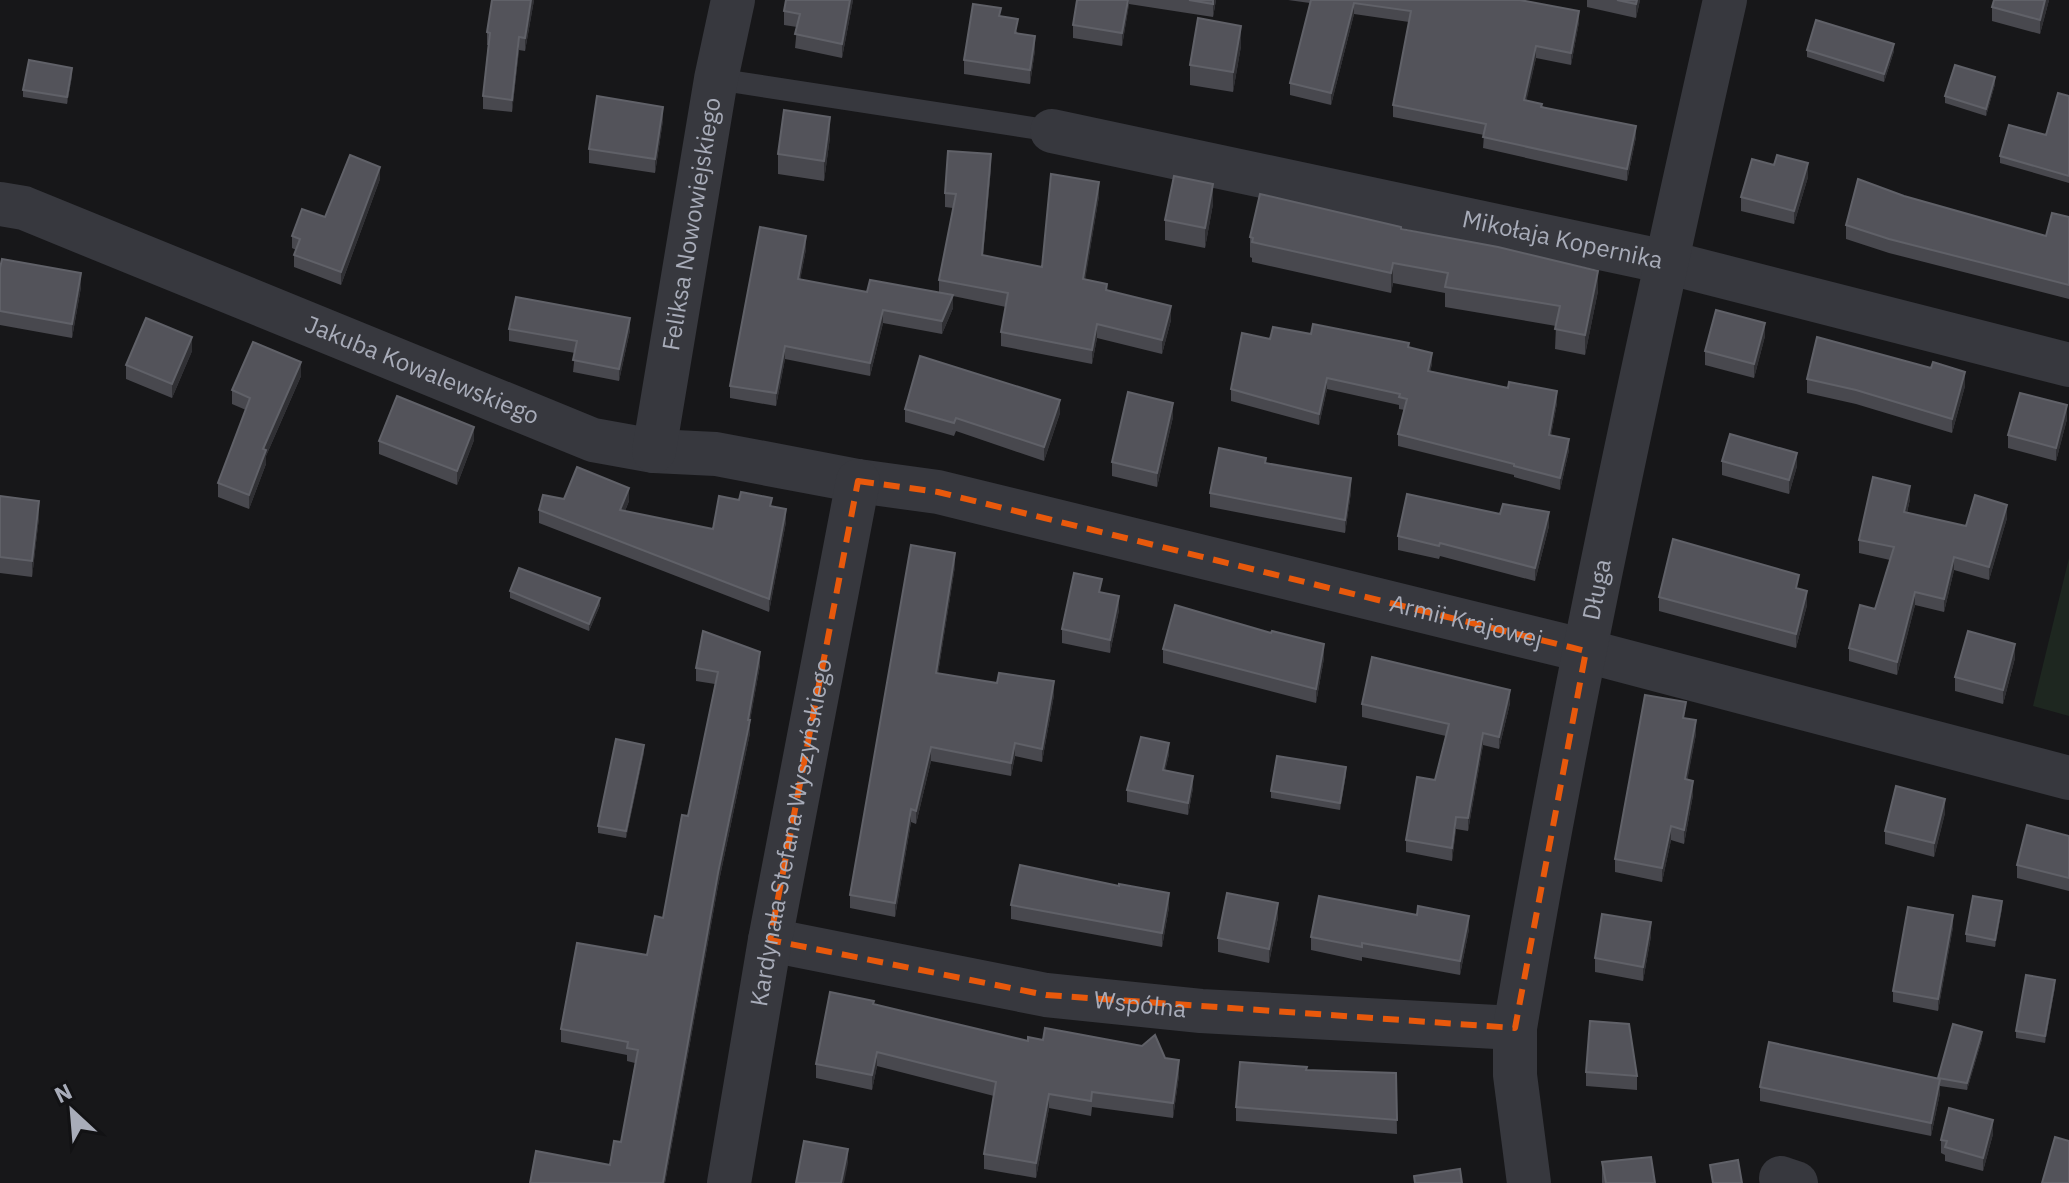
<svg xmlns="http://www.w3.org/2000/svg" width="2069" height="1183" font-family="'IBM Plex Sans',sans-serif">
  <rect width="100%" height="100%" fill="#171719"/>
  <path fill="#1e2720" d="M 2069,558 L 2069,716 L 2033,706 Z"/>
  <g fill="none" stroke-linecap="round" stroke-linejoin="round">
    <path stroke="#37383e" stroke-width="22" d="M 716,79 L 1052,131"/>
    <g stroke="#37383e" stroke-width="44">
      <path id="s1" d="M 1052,131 L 1666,262 L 2069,365"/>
      <path id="s2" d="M 0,204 L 24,208 L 593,440 L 654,451 L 716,454 L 858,481 L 938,492 L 1586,651 L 2069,778"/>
      <path id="s3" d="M 654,451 L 716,79 L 733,0"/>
      <path id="s4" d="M 770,940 L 1046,995 L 1201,1011 L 1515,1028"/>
      <path d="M 1781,1178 L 1796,1183"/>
      <path id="s5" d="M 729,1183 L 770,940 L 858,481"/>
      <path id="s6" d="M 1529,1183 L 1515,1075 L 1515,1028 C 1573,683 1648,341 1725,0"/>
    </g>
  </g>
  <g fill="#48484e">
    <path d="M 492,0 L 534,0 L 525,51 L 519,50 L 512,112 L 483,109 L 483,96 L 488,45 L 487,45 L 487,32 Z"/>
    <path d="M 853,0 L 842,58 L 795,48 L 797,27 L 784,25 L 784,11 Z"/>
    <path d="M 1077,0 L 1216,0 L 1213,17 L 1129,4 L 1122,46 L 1073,38 L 1073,25 Z"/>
    <path d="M 1288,0 L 1520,0 L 1579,22 L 1571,65 L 1536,58 L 1526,101 L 1636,137 L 1627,181 L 1483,148 L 1484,135 L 1393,117 L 1393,105 L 1409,22 L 1354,14 L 1331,105 L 1290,95 L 1290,83 L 1310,3 Z"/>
    <path d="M 1587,0 L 1640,0 L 1636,18 L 1587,7 Z"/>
    <path d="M 2049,0 L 2040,34 L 1992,21 L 1992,7 Z"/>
    <path d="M 1001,16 L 1035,50 L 1030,84 L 964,74 L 964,60 Z"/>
    <path d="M 1241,46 L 1233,92 L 1190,85 L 1190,65 Z"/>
    <path d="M 1807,50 L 1894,51 L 1884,82 L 1807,57 Z"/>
    <path d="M 72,76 L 67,104 L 23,97 L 23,90 Z"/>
    <path d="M 1995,84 L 1986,116 L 1945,103 L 1945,96 Z"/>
    <path d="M 2069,96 L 2069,183 L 2000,163 L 2000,156 L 2046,135 Z"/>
    <path d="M 663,120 L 655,173 L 589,163 L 589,149 Z"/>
    <path d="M 830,137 L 824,181 L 778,174 L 778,154 Z"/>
    <path d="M 991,168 L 983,255 L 1042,267 L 1099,196 L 1085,279 L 1171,320 L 1162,354 L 1097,338 L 1092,364 L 1001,346 L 1001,332 L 1006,307 L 953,296 L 953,308 L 942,334 L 883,323 L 870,376 L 785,359 L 776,406 L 730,398 L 730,386 L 806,249 L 800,280 L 867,292 L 939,293 L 939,280 L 953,208 L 945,207 L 945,193 Z"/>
    <path d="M 1808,177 L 1794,224 L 1741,211 L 1741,197 Z"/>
    <path d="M 380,179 L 341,285 L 294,267 L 294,255 L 296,250 L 292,248 L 292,236 L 325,217 Z"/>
    <path d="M 1904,196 L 2046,236 L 2069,217 L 2069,299 L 1889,253 L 1846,239 L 1846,225 Z"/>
    <path d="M 1213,204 L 1205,248 L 1165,240 L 1165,220 Z"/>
    <path d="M 1401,229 L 1598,291 L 1585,355 L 1555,349 L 1556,326 L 1445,307 L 1445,293 L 1393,283 L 1391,293 L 1252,262 L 1252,258 L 1250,257 L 1250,237 Z"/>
    <path d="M 0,268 L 81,287 L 72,338 L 0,325 Z"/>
    <path d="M 509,329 L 630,330 L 619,381 L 573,372 L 575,353 L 509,341 Z"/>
    <path d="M 1311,334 L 1409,348 L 1432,364 L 1430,371 L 1557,403 L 1551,435 L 1569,450 L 1560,490 L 1514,477 L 1514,475 L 1398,446 L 1398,434 L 1405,410 L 1399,409 L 1399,405 L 1327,389 L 1319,425 L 1231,401 L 1231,389 L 1270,339 Z"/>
    <path d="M 1765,336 L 1754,378 L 1705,365 L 1705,351 Z"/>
    <path d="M 192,351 L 172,398 L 126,379 L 126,365 Z"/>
    <path d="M 301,376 L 266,456 L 266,464 L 249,509 L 218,497 L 218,483 L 246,410 L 232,404 L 232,390 Z"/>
    <path d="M 1807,379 L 1965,386 L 1952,433 L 1856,404 L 1807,393 Z"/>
    <path d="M 905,409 L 1060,413 L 1044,461 L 956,431 L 954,436 L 905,422 Z"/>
    <path d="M 1173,417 L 1157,487 L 1112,476 L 1112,462 Z"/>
    <path d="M 2067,419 L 2056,461 L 2008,448 L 2008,435 Z"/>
    <path d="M 474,440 L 457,485 L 379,454 L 379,441 Z"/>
    <path d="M 1722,461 L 1797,466 L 1789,494 L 1722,475 Z"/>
    <path d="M 1266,463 L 1351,492 L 1345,533 L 1210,507 L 1210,493 Z"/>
    <path d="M 0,496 L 39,517 L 32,577 L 0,573 Z"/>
    <path d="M 564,499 L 629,501 L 625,511 L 713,529 L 772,506 L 786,522 L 769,612 L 539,523 L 539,510 Z"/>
    <path d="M 1910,499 L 1907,513 L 1966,526 L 2007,518 L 1989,580 L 1954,570 L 1944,612 L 1915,605 L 1897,675 L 1849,661 L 1849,648 L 1875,609 L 1890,560 L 1859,553 L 1859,540 Z"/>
    <path d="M 1549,526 L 1535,581 L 1440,556 L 1439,559 L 1398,550 L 1398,536 Z"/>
    <path d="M 955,566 L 938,673 L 1054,695 L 1042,762 L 1015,756 L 1011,776 L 931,761 L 916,824 L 911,822 L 895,917 L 850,908 L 850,895 Z"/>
    <path d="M 1799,589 L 1807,605 L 1796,648 L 1659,611 L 1659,597 Z"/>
    <path d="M 510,591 L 600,605 L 589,631 L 510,598 Z"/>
    <path d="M 1102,593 L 1119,610 L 1110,653 L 1062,643 L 1062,629 Z"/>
    <path d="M 1163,649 L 1324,658 L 1316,703 L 1163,663 Z"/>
    <path d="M 2015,658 L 2003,704 L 1955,691 L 1955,677 Z"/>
    <path d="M 760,665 L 750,720 L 750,733 L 718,886 L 665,1183 L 530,1183 L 610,1165 L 621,1142 L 635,1063 L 627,1061 L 627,1055 L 561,1042 L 561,1029 L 647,955 L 663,918 L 688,816 L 715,684 L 696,681 L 696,668 Z"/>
    <path d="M 1510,703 L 1499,749 L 1483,745 L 1468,831 L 1456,829 L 1452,861 L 1406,852 L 1406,840 L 1435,780 L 1446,736 L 1362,717 L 1362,704 Z"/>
    <path d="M 1685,718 L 1696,734 L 1687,780 L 1693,795 L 1684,844 L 1671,840 L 1662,882 L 1615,872 L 1615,859 Z"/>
    <path d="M 644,752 L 626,838 L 598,833 L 598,826 Z"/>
    <path d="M 1169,754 L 1165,770 L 1193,788 L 1188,815 L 1127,802 L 1127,790 Z"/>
    <path d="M 1346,774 L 1340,810 L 1271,798 L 1271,791 Z"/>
    <path d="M 1945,813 L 1934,857 L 1885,844 L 1885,831 Z"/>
    <path d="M 2069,836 L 2069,891 L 2017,878 L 2017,865 Z"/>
    <path d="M 1011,905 L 1169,907 L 1162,947 L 1011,919 Z"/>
    <path d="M 2002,908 L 1995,947 L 1966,942 L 1966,934 Z"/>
    <path d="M 1278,917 L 1269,963 L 1218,952 L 1218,938 Z"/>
    <path d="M 1953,927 L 1938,1011 L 1893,1002 L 1893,991 Z"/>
    <path d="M 1469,929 L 1460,975 L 1362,957 L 1362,961 L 1311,950 L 1311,937 Z"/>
    <path d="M 1651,936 L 1643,981 L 1595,972 L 1595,958 Z"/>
    <path d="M 2055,987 L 2045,1043 L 2016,1038 L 2016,1031 Z"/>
    <path d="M 874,1004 L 1028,1041 L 1043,1040 L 1165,1058 L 1179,1075 L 1173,1118 L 1092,1107 L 1091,1116 L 1049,1108 L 1036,1178 L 984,1169 L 984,1154 L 994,1096 L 877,1066 L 872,1090 L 816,1078 L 816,1064 Z"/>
    <path d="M 1982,1039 L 1967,1090 L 1940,1086 L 1940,1093 L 1931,1136 L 1760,1101 L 1760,1087 L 1938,1079 Z"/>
    <path d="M 1306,1070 L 1396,1073 L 1397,1134 L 1236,1121 L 1236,1107 Z"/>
    <path d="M 1586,1072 L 1637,1076 L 1637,1090 L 1586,1086 Z"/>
    <path d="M 1993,1134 L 1983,1171 L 1945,1161 L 1945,1155 L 1941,1153 L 1941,1140 Z"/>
    <path d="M 1602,1162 L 1655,1183 L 1602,1183 Z"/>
  </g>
  <g fill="#303034">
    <path d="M 531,0 L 534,0 L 525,51 L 525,38 Z"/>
    <path d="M 850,0 L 853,0 L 842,58 L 842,44 Z"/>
    <path d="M 1128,0 L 1129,0 L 1129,4 L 1122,46 L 1122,33 Z"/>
    <path d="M 1213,0 L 1216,0 L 1213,17 Z"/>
    <path d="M 1637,0 L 1640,0 L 1636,18 L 1636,4 Z"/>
    <path d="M 2045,0 L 2049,0 L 2040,34 L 2040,20 Z"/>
    <path d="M 1354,3 L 1354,14 L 1331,105 L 1331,93 Z"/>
    <path d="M 1579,11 L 1579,22 L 1571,65 L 1571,53 Z"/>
    <path d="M 1241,26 L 1241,46 L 1233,92 L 1233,72 Z"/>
    <path d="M 1035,36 L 1035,50 L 1030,84 L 1030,70 Z"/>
    <path d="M 519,37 L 519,50 L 512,112 L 512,100 Z"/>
    <path d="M 1894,44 L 1894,51 L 1884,82 L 1884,74 Z"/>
    <path d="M 1536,46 L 1536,58 L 1524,112 L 1524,100 Z"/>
    <path d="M 72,68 L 72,76 L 67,104 L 67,97 Z"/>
    <path d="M 1995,77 L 1995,84 L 1986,116 L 1986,109 Z"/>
    <path d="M 663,107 L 663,120 L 655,173 L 655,159 Z"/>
    <path d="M 830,117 L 830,137 L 824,181 L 824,161 Z"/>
    <path d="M 1636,126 L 1636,137 L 1627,181 L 1627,169 Z"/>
    <path d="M 991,154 L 991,168 L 982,268 L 982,255 Z"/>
    <path d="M 1808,163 L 1808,177 L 1794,224 L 1794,211 Z"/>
    <path d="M 380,167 L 380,179 L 341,285 L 341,272 Z"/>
    <path d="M 1099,182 L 1099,196 L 1083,293 L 1083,279 Z"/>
    <path d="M 1213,184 L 1213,204 L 1205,248 L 1205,228 Z"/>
    <path d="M 806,236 L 806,249 L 798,292 L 798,279 Z"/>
    <path d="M 1393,263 L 1393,283 L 1391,293 L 1391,273 Z"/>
    <path d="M 1598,271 L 1598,291 L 1585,355 L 1585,335 Z"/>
    <path d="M 81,273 L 81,287 L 72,338 L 72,324 Z"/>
    <path d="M 953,295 L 953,308 L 942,334 L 942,321 Z"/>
    <path d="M 1171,306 L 1171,320 L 1162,354 L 1162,340 Z"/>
    <path d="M 883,310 L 883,323 L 870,376 L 870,363 Z"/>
    <path d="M 630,318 L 630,330 L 619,381 L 619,369 Z"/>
    <path d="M 1765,323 L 1765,336 L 1754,378 L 1754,364 Z"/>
    <path d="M 1097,324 L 1097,338 L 1092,364 L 1092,350 Z"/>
    <path d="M 192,337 L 192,351 L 172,398 L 172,384 Z"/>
    <path d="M 785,346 L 785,359 L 776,406 L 776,393 Z"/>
    <path d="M 1432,353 L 1432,364 L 1428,382 L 1428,371 Z"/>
    <path d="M 301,362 L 301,376 L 266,456 L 266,464 L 249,509 L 249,495 L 263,449 Z"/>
    <path d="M 1965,372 L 1965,386 L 1952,433 L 1952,419 Z"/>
    <path d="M 1327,378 L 1327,389 L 1319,425 L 1319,414 Z"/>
    <path d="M 1557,391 L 1557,403 L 1549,446 L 1549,435 Z"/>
    <path d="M 1060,400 L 1060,413 L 1044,461 L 1044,447 Z"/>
    <path d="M 1173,403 L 1173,417 L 1157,487 L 1157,473 Z"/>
    <path d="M 2067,405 L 2067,419 L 2056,461 L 2056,448 Z"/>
    <path d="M 474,427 L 474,440 L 457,485 L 457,471 Z"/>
    <path d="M 1569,439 L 1569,450 L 1560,490 L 1560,478 Z"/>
    <path d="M 1797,453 L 1797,466 L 1789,494 L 1789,480 Z"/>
    <path d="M 1351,478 L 1351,492 L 1345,533 L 1345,520 Z"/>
    <path d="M 1910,486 L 1910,499 L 1904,525 L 1904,512 Z"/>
    <path d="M 629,488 L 629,501 L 620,523 L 620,510 Z"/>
    <path d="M 39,501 L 39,517 L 32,577 L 32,561 Z"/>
    <path d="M 2007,505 L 2007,518 L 1989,580 L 1989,567 Z"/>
    <path d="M 786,509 L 786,522 L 769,612 L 769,599 Z"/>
    <path d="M 1549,512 L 1549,526 L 1535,581 L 1535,568 Z"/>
    <path d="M 955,553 L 955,566 L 936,686 L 936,673 Z"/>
    <path d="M 1954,557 L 1954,570 L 1944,612 L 1944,599 Z"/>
    <path d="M 1807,591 L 1807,605 L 1796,648 L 1796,634 Z"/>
    <path d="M 1915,592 L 1915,605 L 1897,675 L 1897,662 Z"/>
    <path d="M 1119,596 L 1119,610 L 1110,653 L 1110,640 Z"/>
    <path d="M 600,598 L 600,605 L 589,631 L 589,624 Z"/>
    <path d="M 1324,644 L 1324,658 L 1316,703 L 1316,689 Z"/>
    <path d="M 2015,644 L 2015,658 L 2003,704 L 2003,690 Z"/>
    <path d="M 760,652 L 760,665 L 748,733 L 748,720 Z"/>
    <path d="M 1054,681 L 1054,695 L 1042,762 L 1042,749 Z"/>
    <path d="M 1510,690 L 1510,703 L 1499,749 L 1499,737 Z"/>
    <path d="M 750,720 L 750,733 L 718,886 L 665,1183 L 663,1183 L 718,873 Z"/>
    <path d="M 1696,720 L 1696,734 L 1685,793 L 1685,779 Z"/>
    <path d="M 1483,733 L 1483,745 L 1468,831 L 1468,818 Z"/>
    <path d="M 1015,743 L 1015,756 L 1011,776 L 1011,763 Z"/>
    <path d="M 1169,743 L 1169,754 L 1163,781 L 1163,770 Z"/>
    <path d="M 644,745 L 644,752 L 626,838 L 626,831 Z"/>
    <path d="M 931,747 L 931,761 L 916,824 L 916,811 Z"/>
    <path d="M 1346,767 L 1346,774 L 1340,810 L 1340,803 Z"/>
    <path d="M 1193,776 L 1193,788 L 1188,815 L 1188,803 Z"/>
    <path d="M 1693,781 L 1693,795 L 1684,844 L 1684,830 Z"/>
    <path d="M 1945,799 L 1945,813 L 1934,857 L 1934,843 Z"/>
    <path d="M 911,809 L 911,822 L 895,917 L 895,903 Z"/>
    <path d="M 1456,817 L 1456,829 L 1452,861 L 1452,848 Z"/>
    <path d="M 1671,826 L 1671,840 L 1662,882 L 1662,868 Z"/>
    <path d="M 1169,893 L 1169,907 L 1162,947 L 1162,933 Z"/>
    <path d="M 2002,901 L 2002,908 L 1995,947 L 1995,940 Z"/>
    <path d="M 1278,903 L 1278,917 L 1269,963 L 1269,949 Z"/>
    <path d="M 1953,915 L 1953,927 L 1938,1011 L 1938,999 Z"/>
    <path d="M 1469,916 L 1469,929 L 1460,975 L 1460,961 Z"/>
    <path d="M 1651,922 L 1651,936 L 1643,981 L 1643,967 Z"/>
    <path d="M 2055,980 L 2055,987 L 2045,1043 L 2045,1036 Z"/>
    <path d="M 1982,1032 L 1982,1039 L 1967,1090 L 1967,1083 Z"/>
    <path d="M 877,1052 L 877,1066 L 872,1090 L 872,1075 Z"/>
    <path d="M 1179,1060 L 1179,1075 L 1173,1118 L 1173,1103 Z"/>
    <path d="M 1940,1079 L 1940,1093 L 1931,1136 L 1931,1123 Z"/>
    <path d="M 1049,1094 L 1049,1108 L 1036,1178 L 1036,1163 Z"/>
    <path d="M 1993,1120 L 1993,1134 L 1983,1171 L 1983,1158 Z"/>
    <path d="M 848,1149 L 848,1163 L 844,1183 L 841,1183 Z"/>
  </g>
  <g fill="#53535a" stroke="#606168" stroke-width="2">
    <path d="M 492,0 L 531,0 L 525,38 L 519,37 L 512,100 L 483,96 L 490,33 L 487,32 Z"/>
    <path d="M 786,0 L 850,0 L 842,44 L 795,34 L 800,14 L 784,11 Z"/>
    <path d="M 1077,0 L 1128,0 L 1122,33 L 1073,25 Z"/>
    <path d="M 1189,0 L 1213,0 L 1213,4 Z"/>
    <path d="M 1311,0 L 1520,0 L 1579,11 L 1571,53 L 1536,46 L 1524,100 L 1542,104 L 1541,107 L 1636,126 L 1627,169 L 1483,137 L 1486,124 L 1393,105 L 1411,11 L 1354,3 L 1331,93 L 1290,83 Z"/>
    <path d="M 1617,0 L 1637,0 L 1636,4 Z"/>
    <path d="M 1994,0 L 2045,0 L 2040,20 L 1992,7 Z"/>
    <path d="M 973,4 L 1001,8 L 999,16 L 1018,19 L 1015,33 L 1035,36 L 1030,70 L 964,60 Z"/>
    <path d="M 1198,18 L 1241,26 L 1233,72 L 1190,65 Z"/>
    <path d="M 1816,20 L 1894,44 L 1884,74 L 1807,50 Z"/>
    <path d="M 29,60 L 72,68 L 67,97 L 23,90 Z"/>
    <path d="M 1955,65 L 1995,77 L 1986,109 L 1945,96 Z"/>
    <path d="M 2058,93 L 2069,96 L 2069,176 L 2000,156 L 2009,125 L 2046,135 Z"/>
    <path d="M 597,96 L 663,107 L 655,159 L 589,149 Z"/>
    <path d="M 784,110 L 830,117 L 824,161 L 778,154 Z"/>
    <path d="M 948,151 L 991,154 L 982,255 L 1042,267 L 1051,174 L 1099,182 L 1083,279 L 1107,284 L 1106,290 L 1171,306 L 1162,340 L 1097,324 L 1092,350 L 1001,332 L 1008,293 L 939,280 L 956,194 L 945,193 Z"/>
    <path d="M 350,155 L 380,167 L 341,272 L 294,255 L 300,239 L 292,236 L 302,209 L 325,217 Z"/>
    <path d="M 1777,155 L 1808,163 L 1794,211 L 1741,197 L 1752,159 L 1774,165 Z"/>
    <path d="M 1174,176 L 1213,184 L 1205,228 L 1165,220 Z"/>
    <path d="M 1858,179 L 1904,196 L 2046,236 L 2052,213 L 2069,217 L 2069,285 L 1889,239 L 1846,225 Z"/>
    <path d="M 1260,194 L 1401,227 L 1401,229 L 1498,247 L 1598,271 L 1585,335 L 1555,329 L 1560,306 L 1445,287 L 1448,273 L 1393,263 L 1391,273 L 1252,242 L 1253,238 L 1250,237 Z"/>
    <path d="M 760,227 L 806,236 L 798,279 L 867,292 L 870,280 L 953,295 L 942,321 L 883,310 L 870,363 L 785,346 L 776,393 L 730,386 Z"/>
    <path d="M 2,259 L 81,273 L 72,324 L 0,311 L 0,268 Z"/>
    <path d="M 516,297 L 630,318 L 619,369 L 573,360 L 577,341 L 509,329 Z"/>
    <path d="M 1716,310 L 1765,323 L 1754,364 L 1705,351 Z"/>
    <path d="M 146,318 L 192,337 L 172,384 L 126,365 Z"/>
    <path d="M 1313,324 L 1409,343 L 1408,347 L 1432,353 L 1428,371 L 1508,388 L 1509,382 L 1557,391 L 1549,435 L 1569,439 L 1560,478 L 1514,466 L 1514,464 L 1398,434 L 1407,399 L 1399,397 L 1400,394 L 1327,378 L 1319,414 L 1231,389 L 1242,333 L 1270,339 L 1273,327 L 1311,334 Z"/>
    <path d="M 1817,337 L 1931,368 L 1933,362 L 1965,372 L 1952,419 L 1856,390 L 1807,379 Z"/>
    <path d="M 253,342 L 301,362 L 263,449 L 266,450 L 249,495 L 218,483 L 250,398 L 232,390 Z"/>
    <path d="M 920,356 L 1060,400 L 1044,447 L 956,418 L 954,423 L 905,409 Z"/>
    <path d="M 1128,392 L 1173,403 L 1157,473 L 1112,462 Z"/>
    <path d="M 2020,393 L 2067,405 L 2056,448 L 2008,435 Z"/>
    <path d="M 397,396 L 474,427 L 457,471 L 379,441 Z"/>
    <path d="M 1730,434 L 1797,453 L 1789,480 L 1722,461 Z"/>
    <path d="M 1219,448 L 1266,458 L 1265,463 L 1351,478 L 1345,520 L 1210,493 Z"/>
    <path d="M 577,467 L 629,488 L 620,510 L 713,529 L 719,496 L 739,500 L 741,492 L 772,498 L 770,506 L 786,509 L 769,599 L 539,510 L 543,495 L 564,499 Z"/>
    <path d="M 1873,477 L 1910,486 L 1904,512 L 1966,526 L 1975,495 L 2007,505 L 1989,567 L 1954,557 L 1944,599 L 1915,592 L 1897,662 L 1849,648 L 1860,605 L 1875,609 L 1894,547 L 1859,540 Z"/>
    <path d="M 1407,494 L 1500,514 L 1503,504 L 1549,512 L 1535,568 L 1440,543 L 1439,546 L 1398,536 Z"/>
    <path d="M 0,496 L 39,501 L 32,561 L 0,557 Z"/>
    <path d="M 1673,539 L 1799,575 L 1796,588 L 1807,591 L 1796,634 L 1659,597 Z"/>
    <path d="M 911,545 L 955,553 L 936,673 L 997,683 L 999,673 L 1054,681 L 1042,749 L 1015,743 L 1011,763 L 931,747 L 916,811 L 911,809 L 895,903 L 850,895 Z"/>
    <path d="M 519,568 L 600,598 L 589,624 L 510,591 Z"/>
    <path d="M 1074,573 L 1102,579 L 1099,592 L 1119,596 L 1110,640 L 1062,629 Z"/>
    <path d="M 1175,605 L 1271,633 L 1272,631 L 1324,644 L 1316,689 L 1163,649 Z"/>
    <path d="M 703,631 L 760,652 L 748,720 L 750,720 L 718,873 L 663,1183 L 530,1183 L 536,1151 L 610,1165 L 614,1141 L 621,1142 L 638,1050 L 627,1048 L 628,1042 L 561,1029 L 577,943 L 647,955 L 655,916 L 663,918 L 682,815 L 688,816 L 718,672 L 696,668 Z"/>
    <path d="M 1968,631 L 2015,644 L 2003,690 L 1955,677 Z"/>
    <path d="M 1372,657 L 1510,690 L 1499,737 L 1483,733 L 1468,818 L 1456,817 L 1452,848 L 1406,840 L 1417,777 L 1435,780 L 1449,724 L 1362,704 Z"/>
    <path d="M 1645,695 L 1686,702 L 1683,718 L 1696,720 L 1685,779 L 1693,781 L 1684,830 L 1671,826 L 1662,868 L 1615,859 Z"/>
    <path d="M 1141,737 L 1169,743 L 1163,770 L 1193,776 L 1188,803 L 1127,790 Z"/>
    <path d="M 616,739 L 644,745 L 626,831 L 598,826 Z"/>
    <path d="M 1277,756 L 1346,767 L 1340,803 L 1271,791 Z"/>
    <path d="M 1896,786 L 1945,799 L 1934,843 L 1885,831 Z"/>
    <path d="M 2027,825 L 2069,836 L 2069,878 L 2017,865 Z"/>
    <path d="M 1020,865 L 1119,886 L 1119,884 L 1169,893 L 1162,933 L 1011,905 Z"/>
    <path d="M 1227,893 L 1278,903 L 1269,949 L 1218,938 Z"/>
    <path d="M 1319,896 L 1417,915 L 1418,906 L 1469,916 L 1460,961 L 1362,943 L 1362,947 L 1311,937 Z"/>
    <path d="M 1973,896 L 2002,901 L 1995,940 L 1966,934 Z"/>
    <path d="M 1908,907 L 1953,915 L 1938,999 L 1893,991 Z"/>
    <path d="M 1602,914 L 1651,922 L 1643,967 L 1595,958 Z"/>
    <path d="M 2026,975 L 2055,980 L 2045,1036 L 2016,1031 Z"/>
    <path d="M 830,992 L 874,1001 L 873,1004 L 1028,1041 L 1028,1037 L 1043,1040 L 1045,1028 L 1142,1046 L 1155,1035 L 1165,1058 L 1179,1060 L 1173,1103 L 1092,1092 L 1091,1101 L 1049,1094 L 1036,1163 L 984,1154 L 996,1082 L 877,1052 L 872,1075 L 816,1064 Z"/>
    <path d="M 1590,1021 L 1629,1024 L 1637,1076 L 1586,1072 Z"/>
    <path d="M 1953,1024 L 1982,1032 L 1967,1083 L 1938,1078 Z"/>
    <path d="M 1769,1042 L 1940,1079 L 1931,1123 L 1760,1087 Z"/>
    <path d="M 1240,1062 L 1307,1067 L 1306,1070 L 1396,1073 L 1397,1120 L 1236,1107 Z"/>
    <path d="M 1949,1108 L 1993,1120 L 1983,1158 L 1945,1147 L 1947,1141 L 1941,1140 Z"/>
    <path d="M 2055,1137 L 2069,1141 L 2069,1183 L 2042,1183 Z"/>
    <path d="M 804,1141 L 848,1149 L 841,1183 L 796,1183 Z"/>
    <path d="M 1651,1157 L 1655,1183 L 1606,1183 L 1602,1162 Z"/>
    <path d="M 1738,1160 L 1742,1183 L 1713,1183 L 1710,1165 Z"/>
    <path d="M 1460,1169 L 1462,1183 L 1415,1183 L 1414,1176 Z"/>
  </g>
  <path fill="none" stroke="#e8590c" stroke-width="6" stroke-dasharray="16 10" stroke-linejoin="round" d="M 858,481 L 938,492 L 1586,651 L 1515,1028 L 1046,995 L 770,940 Z"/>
  <g text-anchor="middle" stroke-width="6" stroke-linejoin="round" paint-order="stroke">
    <g font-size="24" fill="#a8acb9" stroke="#121214">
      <text dy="8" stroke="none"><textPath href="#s3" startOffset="230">Feliksa Nowowiejskiego</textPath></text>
      <text dy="8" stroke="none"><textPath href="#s1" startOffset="522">Mikołaja Kopernika</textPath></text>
      <text dy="8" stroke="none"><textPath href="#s2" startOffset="454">Jakuba Kowalewskiego</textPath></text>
      <text dy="8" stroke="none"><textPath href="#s6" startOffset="602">Długa</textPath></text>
      <text dy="8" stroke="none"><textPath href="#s2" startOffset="1532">Armii Krajowej</textPath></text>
      <text dy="8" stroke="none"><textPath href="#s5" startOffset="356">Kardynała Stefana Wyszyńskiego</textPath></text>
      <text dy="8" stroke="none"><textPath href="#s4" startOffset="376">Wspólna</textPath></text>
    </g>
  </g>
  <g transform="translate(72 1111) rotate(334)" stroke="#121214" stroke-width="6" paint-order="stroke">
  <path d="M0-6L14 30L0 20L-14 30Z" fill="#a8acb9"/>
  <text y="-12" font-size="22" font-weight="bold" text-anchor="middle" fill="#a8acb9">N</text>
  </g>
</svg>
